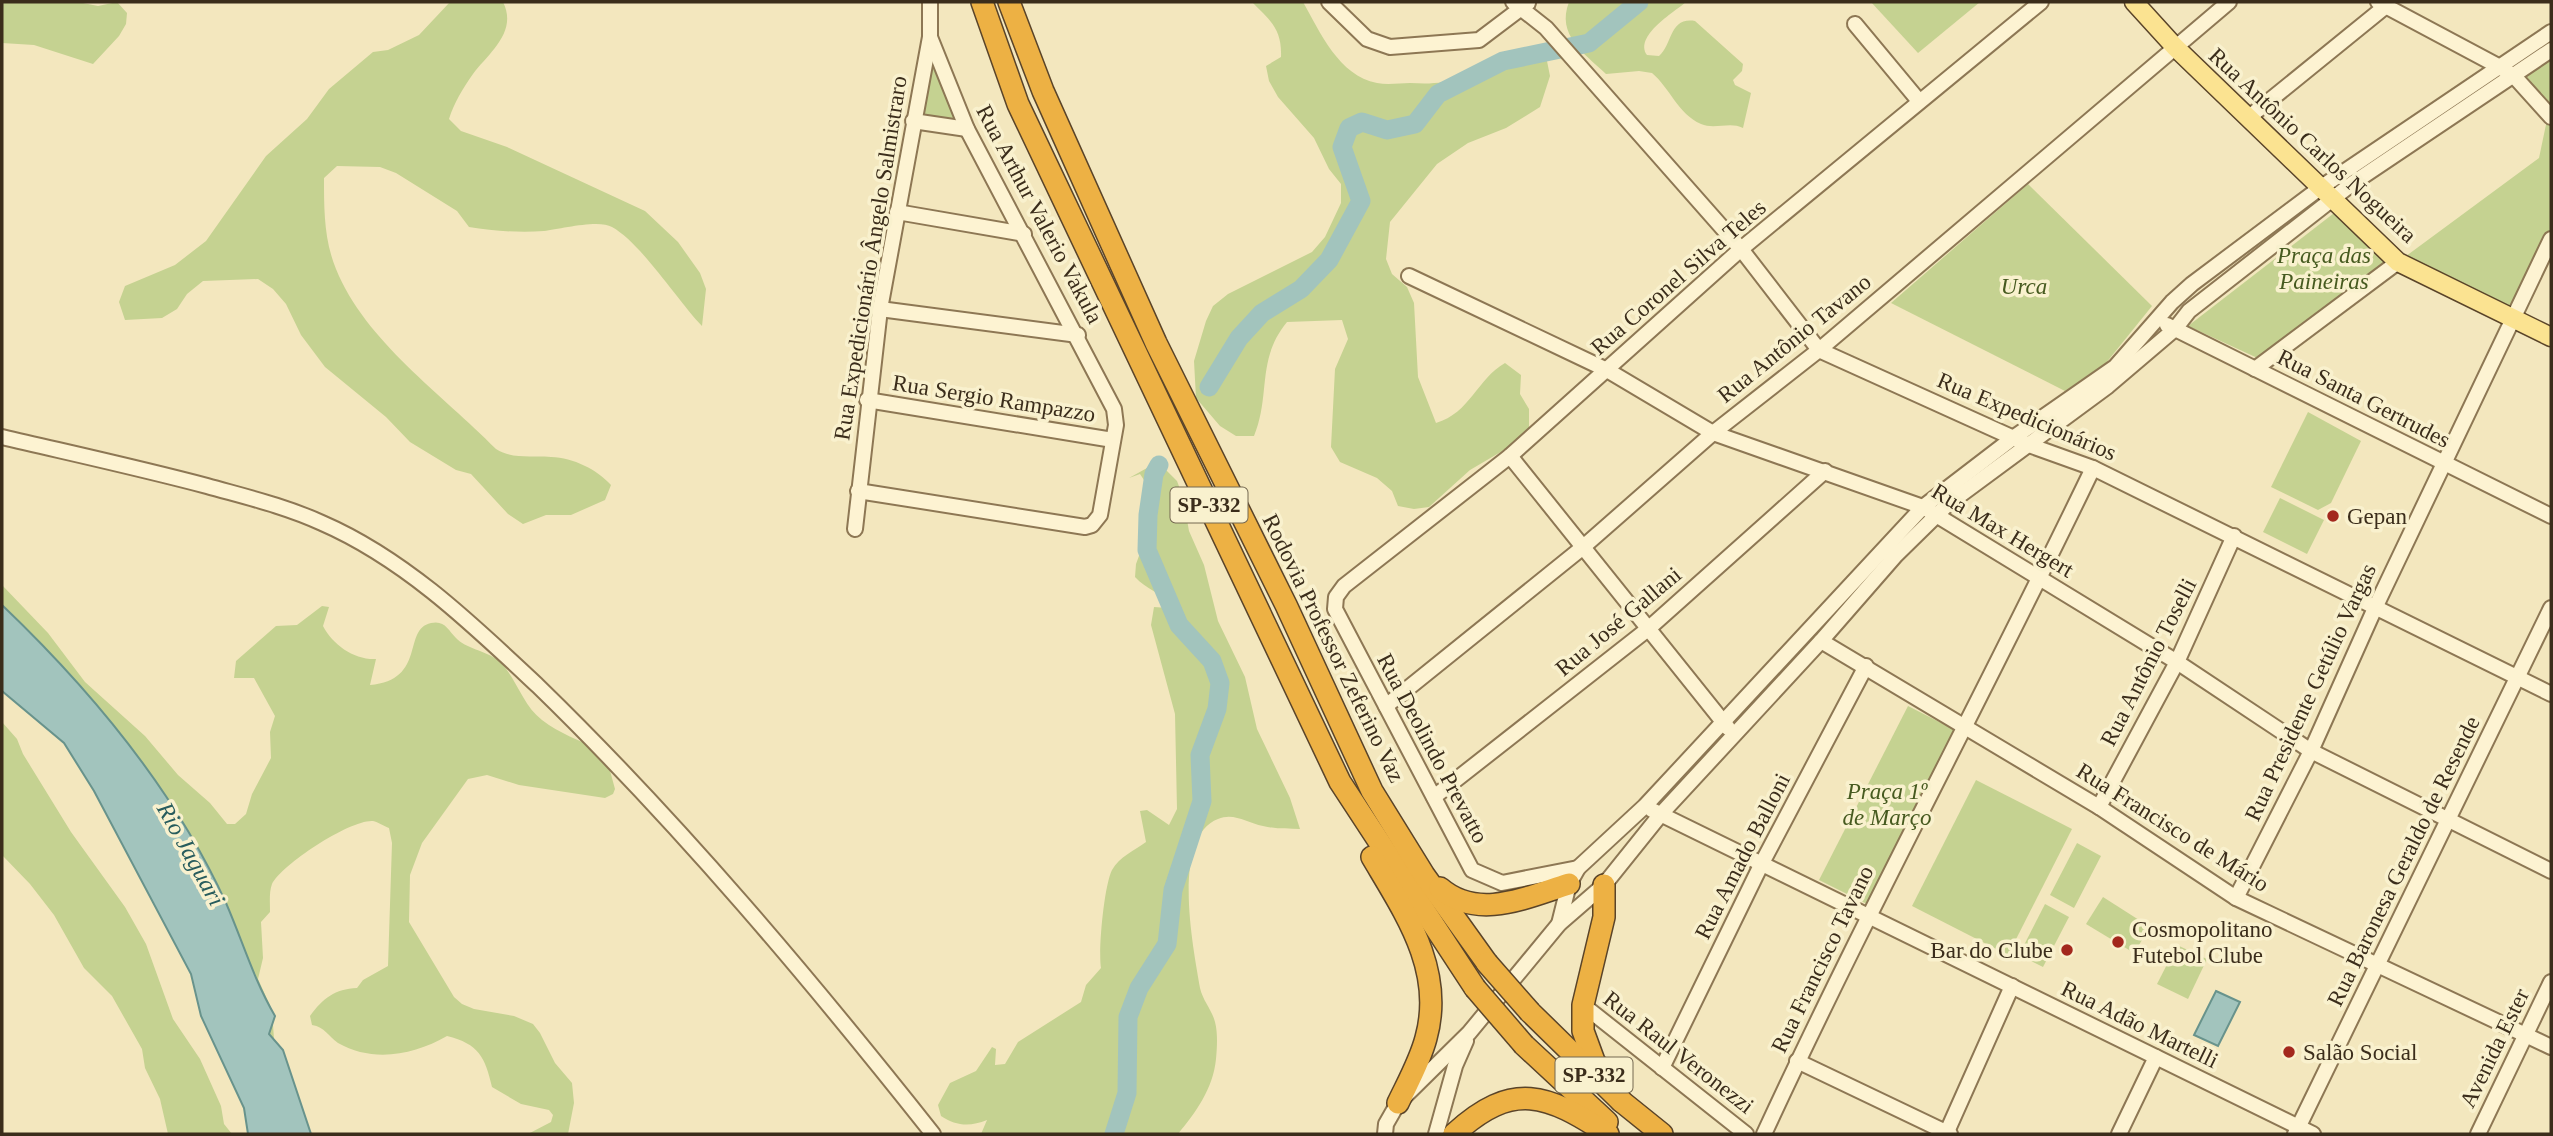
<svg xmlns="http://www.w3.org/2000/svg" width="2553" height="1136" font-family="Georgia,serif">
  <rect width="100%" height="100%" fill="#f3e7be"/>
  <g fill="#c5d291">
    <path d="M 2,2 L 78,2 L 98,6 L 117,2 L 127,13 L 126,24 L 119,36 L 93,64 L 34,45 L 2,43 Z"/>
    <path d="M 450,2 L 503,2 C 518,32 489,53 473,74 C 463,88 454,103 449,119 L 461,131 L 507,147 L 645,211 L 678,242 L 700,273 L 706,289 L 702,326 C 677,300 641,243 612,227 C 599,219 560,229 544,231 C 520,233 493,231 469,227 L 457,211 L 396,173 L 380,167 L 337,166 L 324,178 C 324,209 324,240 336,269 C 365,341 443,395 496,449 C 513,460 532,455 551,457 C 574,458 596,469 611,485 L 605,500 L 571,515 L 546,515 L 523,524 L 508,514 L 471,474 L 456,470 L 410,442 L 386,417 L 325,367 L 301,335 L 286,304 L 273,289 L 258,279 L 203,281 L 187,294 L 177,309 L 162,318 L 125,320 L 119,302 L 125,286 L 175,265 L 206,241 L 266,156 L 307,119 L 329,89 L 373,52 L 388,50 L 419,35 Z"/>
    <path d="M 1252,2 L 1303,2 C 1320,32 1339,76 1377,83 C 1388,85 1400,83 1410,83 C 1429,84 1445,84 1463,76 C 1503,60 1498,41 1547,61 L 1550,76 L 1540,107 L 1506,128 L 1468,143 L 1437,164 L 1390,222 L 1386,259 L 1392,274 L 1407,287 L 1414,303 L 1418,377 L 1436,423 C 1470,413 1477,379 1505,363 L 1521,375 L 1520,394 L 1529,409 L 1529,428 L 1516,443 L 1470,470 L 1429,507 L 1414,509 L 1398,506 L 1392,491 L 1377,478 L 1340,462 L 1331,447 L 1335,369 L 1348,339 L 1342,320 L 1287,322 C 1256,360 1271,394 1254,436 L 1236,436 L 1220,426 L 1196,398 L 1194,361 L 1206,321 L 1213,306 L 1228,294 L 1312,252 L 1325,237 L 1341,203 L 1341,184 L 1329,169 L 1314,138 L 1278,97 L 1269,81 L 1266,66 L 1281,57 C 1282,29 1271,21 1252,2 Z"/>
    <path d="M 1569,2 L 1686,2 C 1673,13 1634,36 1647,55 L 1659,56 C 1673,44 1669,17 1695,21 L 1743,64 L 1742,71 L 1733,80 L 1735,85 L 1751,93 L 1743,128 C 1730,121 1715,130 1701,124 C 1678,114 1670,88 1652,73 L 1639,71 L 1606,74 C 1584,53 1556,35 1569,2 Z"/>
    <path d="M 1871,2 L 1980,2 L 1918,53 Z"/>
    <path d="M 2551,52 L 2551,239 L 2513,319 L 2398,262 L 2539,158 L 2548,115 L 2513,77 Z"/>
    <path d="M 930,56 L 961,125 L 917,118 Z"/>
    <path d="M 2028,184 L 2152,306 L 2106,363 L 2065,391 L 1891,303 Z"/>
    <path d="M 2338,210 L 2393,262 L 2264,361 L 2188,326 Z"/>
    <path d="M 2308,412 L 2361,441 L 2331,503 L 2318,510 L 2271,487 Z"/>
    <path d="M 1147,468 L 1165,469 L 1177,481 L 1183,497 L 1189,531 L 1204,565 L 1218,621 L 1245,677 L 1257,729 L 1290,798 L 1300,829 C 1288,829 1276,829 1263,826 C 1247,823 1234,812 1218,819 C 1170,837 1194,951 1200,988 C 1203,1001 1212,1010 1215,1022 C 1218,1033 1217,1048 1216,1059 C 1213,1089 1196,1112 1178,1134 L 981,1134 L 987,1120 C 970,1127 956,1126 941,1116 L 938,1105 L 950,1083 L 976,1071 L 992,1047 L 996,1049 L 995,1065 L 1005,1064 L 1018,1042 L 1081,1002 L 1086,985 L 1101,968 C 1098,951 1104,886 1112,870 C 1119,857 1135,850 1146,842 L 1140,811 L 1147,810 L 1169,825 L 1177,809 L 1175,714 L 1151,625 L 1154,607 L 1168,608 L 1172,605 C 1161,593 1146,589 1135,577 L 1136,564 L 1146,537 L 1144,480 L 1140,474 L 1129,478 Z"/>
    <path d="M 2280,498 L 2324,520 L 2307,554 L 2263,532 Z"/>
    <path d="M 2,585 L 48,633 L 85,682 L 145,736 L 178,775 L 210,803 L 227,824 L 235,824 L 246,814 L 252,794 L 271,758 L 270,732 L 275,716 L 254,678 L 234,678 L 236,661 L 276,626 L 297,625 L 322,606 L 329,607 L 323,626 C 333,645 354,660 376,659 L 370,685 C 427,680 402,629 431,623 C 445,620 448,630 456,638 C 465,648 486,651 498,660 C 516,676 522,705 542,720 C 559,733 580,741 599,749 L 606,756 L 615,789 L 613,794 L 605,798 L 519,785 L 487,775 L 468,779 L 422,843 L 410,875 L 409,922 L 454,997 L 462,1004 L 474,1009 L 514,1016 L 533,1024 L 540,1033 L 555,1063 L 572,1083 L 574,1103 L 568,1134 L 528,1134 L 551,1122 L 553,1115 L 549,1110 L 521,1104 L 492,1087 C 485,1057 479,1044 447,1036 C 414,1055 373,1063 338,1043 C 328,1036 325,1027 312,1025 L 310,1016 C 323,998 335,989 357,988 L 363,980 L 388,966 L 392,843 L 389,828 C 384,826 378,822 373,821 C 351,819 282,864 272,884 C 269,892 270,903 270,912 L 261,922 L 263,958 L 258,979 L 272,1010 L 274,1039 L 270,1053 L 2,631 Z"/>
    <path d="M 1908,706 L 1955,730 L 1867,904 L 1819,880 Z"/>
    <path d="M 2,722 L 17,739 L 23,754 L 71,832 L 125,907 L 146,944 L 173,1019 L 200,1059 L 221,1106 L 224,1124 L 232,1134 L 168,1134 L 160,1099 L 145,1068 L 142,1049 L 112,996 L 84,968 L 54,915 L 30,884 L 2,855 Z"/>
    <path d="M 1976,780 L 2072,829 L 2008,955 L 1912,906 Z"/>
    <path d="M 2077,843 L 2101,856 L 2074,908 L 2050,895 Z"/>
    <path d="M 2103,897 L 2150,927 L 2134,953 L 2086,924 Z"/>
    <path d="M 2045,904 L 2069,917 L 2043,967 L 2019,955 Z"/>
    <path d="M 2177,945 L 2207,959 L 2188,999 L 2157,984 Z"/>
  </g>
  <g fill="#a2c4bd" stroke="#68938c" stroke-width="2">
    <path d="M 2,605 C 92,691 174,789 226,903 C 243,942 253,978 275,1016 L 269,1034 L 283,1050 L 311,1134 L 248,1134 L 244,1108 L 201,1016 L 191,974 L 94,791 L 64,743 L 2,691 Z"/>
    <path d="M 2216,991 L 2240,1002 L 2218,1046 L 2194,1035 Z"/>
  </g>
  <g fill="none" stroke-linecap="round" stroke-linejoin="round">
    <g stroke="#a2c4bd" stroke-width="19">
      <path d="M 1209,387 L 1239,338 L 1262,313 L 1301,289 L 1329,260 L 1361,201 L 1342,147 L 1349,128 L 1362,122 L 1387,130 L 1415,124 L 1438,94 L 1503,61 L 1589,43 L 1639,2"/>
      <path d="M 1114,1134 L 1127,1093 L 1128,1017 L 1139,988 L 1167,944 L 1173,890 L 1202,801 L 1200,755 L 1217,709 L 1220,683 L 1212,661 L 1179,625 L 1147,550 L 1148,515 L 1154,474 L 1159,465"/>
    </g>
    <defs>
      <g id="minor">
        <path d="M 1329,2 L 1367,39 L 1390,47 L 1479,40 L 1528,3"/>
        <path d="M 1513,2 L 1546,28 L 1741,249 L 1819,350 L 2029,445 L 2093,468 L 2551,694"/>
        <path d="M 2378,2 L 2498,66 L 2514,76 L 2551,117"/>
        <path d="M 1855,24 L 1919,101"/>
        <path d="M 2248,118 L 2386,6"/>
        <path d="M 913,121 L 967,129"/>
        <path d="M 897,212 L 1024,234"/>
        <path d="M 1409,276 L 1607,370 L 1713,433 L 1923,507 L 2177,662 L 2311,751 L 2551,871"/>
        <path d="M 880,309 L 1078,335"/>
        <path d="M 2167,325 L 2551,516"/>
        <path d="M 2255,369 L 2398,262"/>
        <path d="M 867,400 L 1113,440"/>
        <path d="M 2,437 C 70,453 139,468 207,486 C 246,497 285,506 322,523 C 405,559 473,625 538,686 C 680,824 810,979 933,1134"/>
        <path d="M 1510,456 L 1728,728"/>
        <path d="M 858,491 L 1085,527 L 1092,525 L 1100,515 L 1116,425 L 1114,409 L 967,129 L 930,37"/>
        <path d="M 855,529 L 880,309 L 930,37 L 930,2"/>
        <path d="M 1821,641 L 2099,807 L 2236,898 L 2551,1047"/>
        <path d="M 1386,706 L 1582,548 L 1713,433 L 1819,350 L 2229,2"/>
        <path d="M 1434,797 L 1648,629 L 1825,471"/>
        <path d="M 2099,807 L 2177,662 L 2234,536"/>
        <path d="M 1652,810 L 2313,1134"/>
        <path d="M 1578,868 L 1502,883 L 1472,870 L 1335,609 L 1336,597 L 1344,586 L 1510,456 L 1741,249 L 2041,2"/>
        <path d="M 2236,898 L 2311,751 L 2375,608 L 2551,239"/>
        <path d="M 1559,924 L 1569,884 L 1578,868 L 1645,806 L 1923,507 L 2013,438 L 2115,367 L 2172,302 L 2192,284 L 2320,188 L 2551,32"/>
        <path d="M 1583,1005 L 1746,1134"/>
        <path d="M 1797,1061 L 1950,1134"/>
        <path d="M 1662,1068 L 1762,863 L 1866,666"/>
        <path d="M 1385,1134 L 1386,1124 L 1398,1103 L 1469,1033 L 1559,924 L 1604,885 L 1661,814 L 1821,641 L 1896,555 L 1948,504 L 2108,386 L 2175,329 L 2189,311 L 2353,183 L 2551,50"/>
        <path d="M 1436,1134 L 1455,1066 L 1466,1041"/>
        <path d="M 1764,1134 C 1868,909 1986,691 2093,468"/>
        <path d="M 1946,1134 L 2012,986"/>
        <path d="M 2119,1134 L 2156,1057"/>
        <path d="M 2295,1134 L 2551,608"/>
        <path d="M 2478,1134 L 2551,982"/>
      </g>
      <path id="major" d="M 2134,2 L 2175,47 L 2398,262 L 2551,337"/>
      <g id="highway">
        <path d="M 982,2 L 1018,104 L 1340,782 L 1475,988"/>
        <path d="M 1009,2 L 1043,91 L 1156,343 L 1286,605 L 1372,791 L 1424,875 L 1487,963"/>
        <path d="M 1372,857 C 1405,913 1445,970 1426,1038 C 1420,1061 1408,1082 1398,1103"/>
        <path d="M 1604,885 L 1604,917 L 1583,1005 L 1583,1031 L 1594,1061 L 1621,1101"/>
        <path d="M 1440,888 C 1478,921 1527,897 1569,884"/>
        <path d="M 1530,1012 L 1621,1101 L 1662,1134"/>
        <path d="M 1524,1045 L 1607,1122"/>
        <path d="M 1454,1134 C 1513,1080 1547,1094 1608,1134"/>
      </g>
    </defs>
    <use href="#minor" stroke="#8d7754" stroke-width="18"/>
    <use href="#major" stroke="#5a4429" stroke-width="21"/>
    <use href="#highway" stroke="#5a4429" stroke-width="24"/>
    <use href="#minor" stroke="#fdf3d2" stroke-width="14"/>
    <use href="#major" stroke="#fbe391" stroke-width="18"/>
    <use href="#highway" stroke="#edb144" stroke-width="21"/>
    <defs>
      <g id="highway-bridge">
        <path d="M 1487,963 L 1530,1012"/>
        <path d="M 1475,988 L 1524,1045"/>
      </g>
    </defs>
    <use href="#highway-bridge" stroke="#5a4429" stroke-width="24" stroke-linecap="butt"/>
    <use href="#highway-bridge" stroke="#edb144" stroke-width="21"/>
  </g>
  <g fill="#a3281d" stroke="#f9f1ce" stroke-width="2.5">
    <circle cx="2333" cy="516" r="7"/>
    <circle cx="2118" cy="942" r="7"/>
    <circle cx="2067" cy="950" r="7"/>
    <circle cx="2289" cy="1052" r="7"/>
  </g>
  <g text-anchor="middle" stroke-width="7" stroke-linejoin="round" paint-order="stroke">
    <g fill="#f9f1ce" stroke="#746851" stroke-width="2">
      <rect x="1170.5" y="487.5" width="77" height="35" rx="5"/>
      <rect x="1555.5" y="1057.5" width="77" height="35" rx="5"/>
    </g>
    <g font-size="21" font-weight="bold" fill="#3b2d1b">
      <text x="1209" y="512">SP-332</text>
      <text x="1594" y="1082">SP-332</text>
    </g>
    <g font-size="23" fill="#3b2d1b" stroke="#f9f1ce">
      <text transform="translate(2313 145) rotate(43)" y="8">Rua Antônio Carlos Nogueira</text>
      <text transform="translate(1040 214) rotate(62)" y="8">Rua Arthur Valerio Vakula</text>
      <text transform="translate(870 258) rotate(-81)" y="8">Rua Expedicionário Ângelo Salmistraro</text>
      <text transform="translate(1678 277) rotate(-41)" y="8">Rua Coronel Silva Teles</text>
      <text transform="translate(1794 338) rotate(-39)" y="8">Rua Antônio Tavano</text>
      <text transform="translate(994 398) rotate(9)" y="8">Rua Sergio Rampazzo</text>
      <text transform="translate(2364 398) rotate(27)" y="8">Rua Santa Gertrudes</text>
      <text transform="translate(2027 416) rotate(23)" y="8">Rua Expedicionários</text>
      <text transform="translate(2003 530) rotate(31)" y="8">Rua Max Hergert</text>
      <text transform="translate(1618 621) rotate(-40)" y="8">Rua José Gallani</text>
      <text transform="translate(1334 648) rotate(64)" y="8">Rodovia Professor Zeferino Vaz</text>
      <text transform="translate(2148 662) rotate(-63)" y="8">Rua Antônio Toselli</text>
      <text transform="translate(2310 692) rotate(-65)" y="8">Rua Presidente Getúlio Vargas</text>
      <text transform="translate(1433 748) rotate(62)" y="8">Rua Deolindo Prevatto</text>
      <text transform="translate(2173 827) rotate(32)" y="8">Rua Francisco de Mário</text>
      <text transform="translate(1742 856) rotate(-63)" y="8">Rua Amado Balloni</text>
      <text transform="translate(2403 861) rotate(-64)" y="8">Rua Baronesa Geraldo de Resende</text>
      <text transform="translate(1822 959) rotate(-64)" y="8">Rua Francisco Tavano</text>
      <text transform="translate(2140 1024) rotate(26)" y="8">Rua Adão Martelli</text>
      <text transform="translate(2494 1048) rotate(-64)" y="8">Avenida Ester</text>
      <text transform="translate(1679 1052) rotate(38)" y="8">Rua Raul Veronezzi</text>
    </g>
    <g font-size="23" font-style="italic" fill="#465a1f" stroke="#f9f1ce">
      <text x="2324" y="263">Praça das<tspan x="2324" dy="26">Paineiras</tspan></text>
      <text x="2024" y="294">Urca</text>
      <text x="1887" y="799">Praça 1º<tspan x="1887" dy="26">de Março</tspan></text>
    </g>
    <g font-size="23" fill="#3b2d1b" stroke="#f9f1ce" text-anchor="start">
      <text x="2347" y="524">Gepan</text>
      <text x="2132" y="937">Cosmopolitano<tspan x="2132" dy="26">Futebol Clube</tspan></text>
      <text x="2053" y="958" text-anchor="end">Bar do Clube</text>
      <text x="2303" y="1060">Salão Social</text>
    </g>
    <g font-size="24" font-style="italic" fill="#285c5d" stroke="#f9f1ce">
      <text transform="translate(191 854) rotate(61)" y="8">Rio Jaguari</text>
    </g>
  </g>
  <rect width="2553" height="1136" fill="none" stroke="#3b2d1b" stroke-width="7"/>
</svg>
